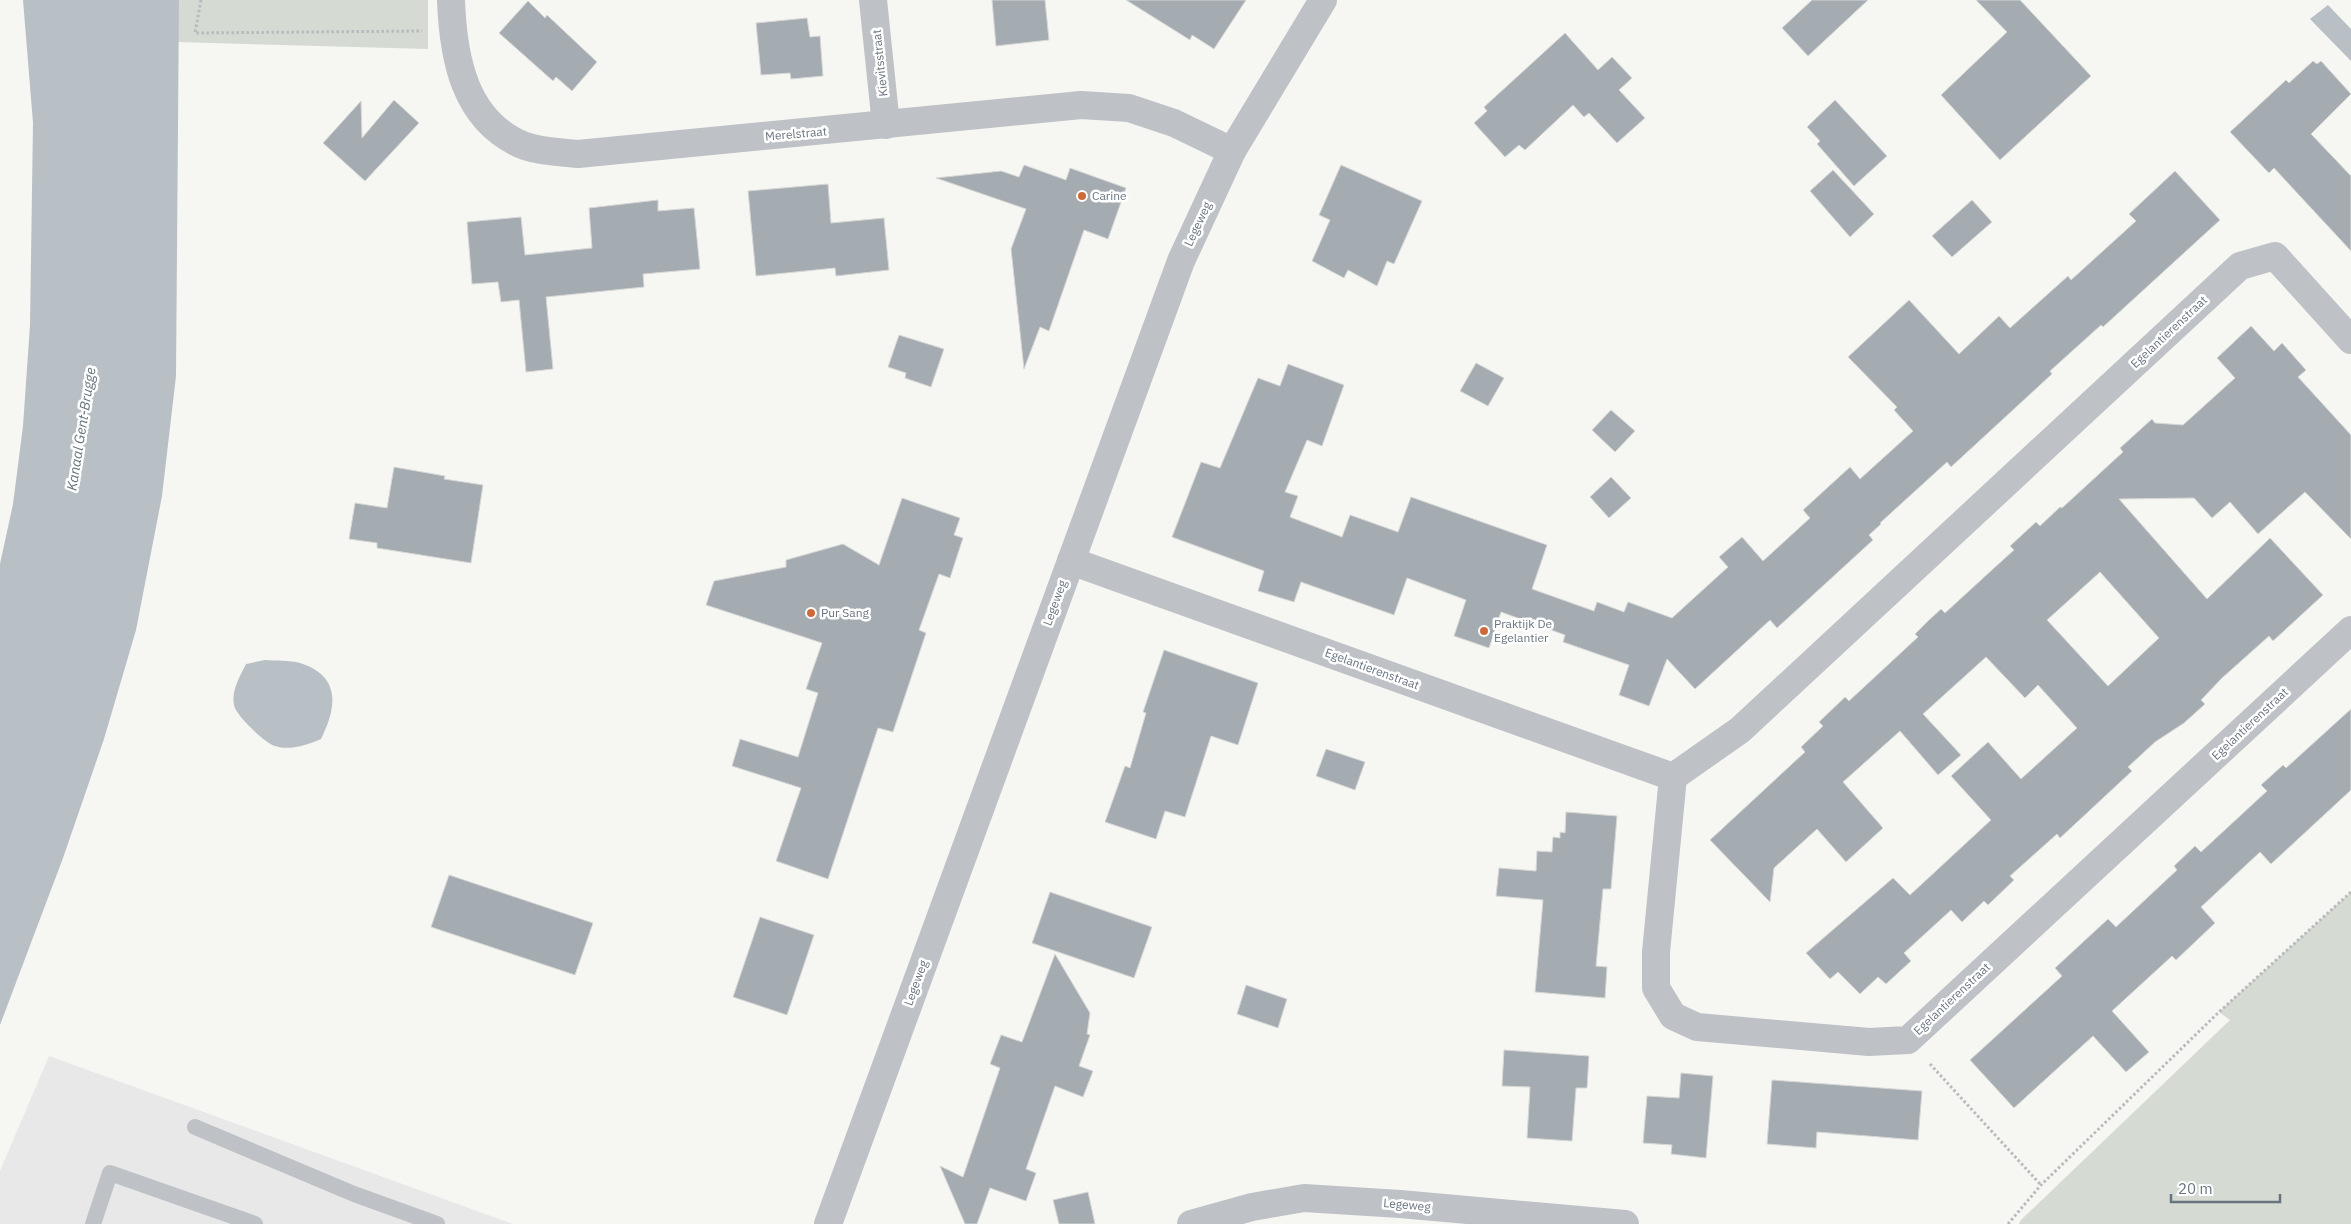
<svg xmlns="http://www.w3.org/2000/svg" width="2351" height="1224" font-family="'IBM Plex Sans',sans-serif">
  <rect width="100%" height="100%" fill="#f6f6f3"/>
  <path fill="#e7e8e7" d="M 49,1056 L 513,1224 L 0,1224 L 0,1171 Z"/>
  <g fill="#d5dad3">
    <path d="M 179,0 L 428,0 L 428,49 L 177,42 Z"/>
    <path d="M 2351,892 L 2351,1224 L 2019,1224 L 2021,1220 L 2230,1020 L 2219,1012 Z"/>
  </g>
  <g fill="#b8c0c5">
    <path d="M 23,0 L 179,0 L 176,376 L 162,496 L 136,630 L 104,739 L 63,858 L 0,1025 L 0,564 L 13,504 L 23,426 L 30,325 L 33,123 Z"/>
    <path d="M 2328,5 L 2351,29 L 2351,61 L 2310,19 Z"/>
    <path d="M 265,660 C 276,661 290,660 300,663 C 341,676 337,707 321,739 C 307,745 290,751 275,746 C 265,743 236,716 234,705 C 231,691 240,676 246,664 Z"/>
  </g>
  <g fill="#a4abb1" stroke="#d7d8d6" fill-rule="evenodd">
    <path d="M 992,0 L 1045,0 L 1049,40 L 996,46 Z"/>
    <path d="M 1126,0 L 1246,0 L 1214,49 L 1192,35 L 1190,40 Z"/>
    <path d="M 1812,0 L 1868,0 L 1808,56 L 1782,28 Z"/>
    <path d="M 1976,0 L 2020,0 L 2091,76 L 2000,160 L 1941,95 L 2007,32 Z"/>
    <path d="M 528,1 L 545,18 L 547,15 L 597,62 L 572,91 L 556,77 L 553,81 L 499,33 Z"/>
    <path d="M 807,18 L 810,37 L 820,36 L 823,76 L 791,79 L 790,73 L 761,75 L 756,23 Z"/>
    <path d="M 1565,33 L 1598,70 L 1612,57 L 1632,78 L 1619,90 L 1645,118 L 1617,143 L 1589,113 L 1584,117 L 1573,105 L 1525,150 L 1519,145 L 1505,157 L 1474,123 L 1487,111 L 1484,107 Z"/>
    <path d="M 2313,61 L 2317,64 L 2321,61 L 2351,94 L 2311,134 L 2351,176 L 2351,251 L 2274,168 L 2269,173 L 2230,132 L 2286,80 L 2289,83 Z"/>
    <path d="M 394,100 L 419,123 L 365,181 L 323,143 L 361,101 L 362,138 Z"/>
    <path d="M 1835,100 L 1887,156 L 1854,186 L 1817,144 L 1820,141 L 1807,127 Z"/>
    <path d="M 1024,165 L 1066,180 L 1070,168 L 1126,188 L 1108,239 L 1084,230 L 1049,331 L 1040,327 L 1024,369 L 1011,249 L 1026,209 L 936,178 L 1001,171 L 1019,177 Z"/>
    <path d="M 1341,165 L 1422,201 L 1394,264 L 1387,261 L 1377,286 L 1348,270 L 1344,278 L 1312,261 L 1330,220 L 1319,215 Z"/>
    <path d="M 1833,170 L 1874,214 L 1850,237 L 1810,191 Z"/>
    <path d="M 2175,171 L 2220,220 L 2103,327 L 2101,325 L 2050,371 L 2052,374 L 1951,467 L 1947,462 L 1880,523 L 1881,524 L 1869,535 L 1873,540 L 1777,628 L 1770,620 L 1695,689 L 1667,659 L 1649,706 L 1619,695 L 1629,665 L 1563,642 L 1565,635 L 1501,612 L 1489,648 L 1454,636 L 1466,600 L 1407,578 L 1394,615 L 1301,582 L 1294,602 L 1258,591 L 1264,571 L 1172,537 L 1201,462 L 1220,468 L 1258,378 L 1280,386 L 1288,364 L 1344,385 L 1322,446 L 1307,440 L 1285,492 L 1298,496 L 1290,517 L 1342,537 L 1350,515 L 1398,532 L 1411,497 L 1547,545 L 1532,589 L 1594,611 L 1597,602 L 1624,612 L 1628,602 L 1672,618 L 1728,567 L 1719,557 L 1742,537 L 1763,561 L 1810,518 L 1803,510 L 1850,467 L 1860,479 L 1913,431 L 1894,410 L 1897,407 L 1848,357 L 1909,300 L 1959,354 L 1999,316 L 2010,328 L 2068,276 L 2071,280 L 2136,221 L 2129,214 Z"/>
    <path d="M 828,184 L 831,223 L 884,218 L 889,270 L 836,276 L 835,268 L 756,276 L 748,191 Z"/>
    <path d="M 658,200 L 658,211 L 694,208 L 700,269 L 643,274 L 644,287 L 546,297 L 553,369 L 526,372 L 519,300 L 501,302 L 498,282 L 472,284 L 467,222 L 521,217 L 525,255 L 592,248 L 589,208 Z"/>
    <path d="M 1972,200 L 1992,222 L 1952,257 L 1932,236 Z"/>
    <path d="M 2251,326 L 2274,351 L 2282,343 L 2306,370 L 2298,377 L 2351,435 L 2351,539 L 2305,492 L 2258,534 L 2230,502 L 2212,518 L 2194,498 L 2119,499 L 2207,599 L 2270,538 L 2323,595 L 2273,641 L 2269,636 L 2222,678 L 2201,700 L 2205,704 L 2184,723 L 2155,742 L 2128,767 L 2132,771 L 2060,838 L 2057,834 L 2010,876 L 2014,880 L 1988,905 L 1984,901 L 1962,922 L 1951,910 L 1904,953 L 1911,961 L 1886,984 L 1878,977 L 1860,994 L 1838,972 L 1830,979 L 1806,953 L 1893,878 L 1910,895 L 1991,820 L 1951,776 L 1988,742 L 2021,779 L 2077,728 L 2038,685 L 2025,698 L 1986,657 L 1923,714 L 1961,755 L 1938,775 L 1900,731 L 1843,782 L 1883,828 L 1846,862 L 1817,829 L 1774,868 L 1770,902 L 1710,840 L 1805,752 L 1801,747 L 1823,726 L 1819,722 L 1845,697 L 1849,701 L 1918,637 L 1915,634 L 1928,621 L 1941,609 L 1945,613 L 1993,569 L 2014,550 L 2010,546 L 2036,522 L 2040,526 L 2060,507 L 2062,508 L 2123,452 L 2120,448 L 2152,419 L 2155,423 L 2183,425 L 2235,378 L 2217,358 ZM 2100,572 L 2159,638 L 2108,686 L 2047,620 Z"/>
    <path d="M 899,335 L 944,349 L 931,387 L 905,378 L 906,373 L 888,367 Z"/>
    <path d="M 1476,363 L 1504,378 L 1488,406 L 1460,391 Z"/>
    <path d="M 1611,410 L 1635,431 L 1615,452 L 1592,430 Z"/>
    <path d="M 394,467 L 445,476 L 444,479 L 483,485 L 471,563 L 377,548 L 377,543 L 349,539 L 355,503 L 387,508 Z"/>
    <path d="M 1611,477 L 1631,498 L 1609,518 L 1590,497 Z"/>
    <path d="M 902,498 L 960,518 L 954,535 L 963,538 L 950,578 L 939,574 L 919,630 L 926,633 L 893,732 L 878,728 L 828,879 L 776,861 L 801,788 L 732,766 L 740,739 L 798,757 L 818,693 L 806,689 L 822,643 L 706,605 L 714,581 L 786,567 L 786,560 L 843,544 L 879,565 Z"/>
    <path d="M 1164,650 L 1258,683 L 1238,745 L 1211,736 L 1185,817 L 1165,811 L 1156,839 L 1105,822 L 1125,766 L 1130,768 L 1146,713 L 1143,712 Z"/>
    <path d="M 2351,709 L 2351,790 L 2271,864 L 2260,852 L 2201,907 L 2215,923 L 2176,960 L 2172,956 L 2112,1011 L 2149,1052 L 2126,1072 L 2093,1036 L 2014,1108 L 1970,1060 L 2062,976 L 2055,968 L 2108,919 L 2116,927 L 2177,870 L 2174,866 L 2195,846 L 2201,852 L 2267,791 L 2261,785 L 2283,765 L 2286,768 Z"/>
    <path d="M 1326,749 L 1365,762 L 1355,790 L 1316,776 Z"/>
    <path d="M 1566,812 L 1617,816 L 1611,889 L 1603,889 L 1596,966 L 1607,967 L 1605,998 L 1535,992 L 1543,900 L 1496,896 L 1499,868 L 1536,871 L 1537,851 L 1552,852 L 1553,837 L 1560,838 L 1560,832 L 1565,833 Z"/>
    <path d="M 449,875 L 593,923 L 575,975 L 431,927 Z"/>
    <path d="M 1050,892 L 1152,927 L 1134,978 L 1032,943 Z"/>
    <path d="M 760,917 L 814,935 L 787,1015 L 733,997 Z"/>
    <path d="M 1055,954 L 1090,1013 L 1087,1034 L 1090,1035 L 1079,1066 L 1093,1071 L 1083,1097 L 1055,1086 L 1026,1169 L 1036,1173 L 1026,1201 L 990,1188 L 977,1224 L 965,1224 L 940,1166 L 963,1177 L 1000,1068 L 990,1064 L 1001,1035 L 1022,1042 Z"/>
    <path d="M 1246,985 L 1287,999 L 1278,1028 L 1237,1014 Z"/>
    <path d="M 1504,1050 L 1589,1056 L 1587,1088 L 1576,1088 L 1572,1141 L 1527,1138 L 1530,1087 L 1502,1086 Z"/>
    <path d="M 1681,1073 L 1713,1076 L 1706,1158 L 1671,1154 L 1672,1145 L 1643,1143 L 1647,1096 L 1679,1098 Z"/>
    <path d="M 1772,1080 L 1922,1091 L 1918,1140 L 1817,1132 L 1816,1148 L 1767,1144 Z"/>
    <path d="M 1088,1192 L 1095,1224 L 1059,1224 L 1053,1200 Z"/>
  </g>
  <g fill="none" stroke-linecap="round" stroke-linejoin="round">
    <g stroke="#b8babd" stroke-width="3" stroke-dasharray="2.5 2.5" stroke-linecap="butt">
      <path d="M 201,0 L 195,33 L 422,31"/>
      <path d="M 1930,1064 L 2041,1185"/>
      <path d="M 2008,1224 L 2041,1185 L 2219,1012 L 2351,892"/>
    </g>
    <g stroke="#bec1c5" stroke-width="16">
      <path d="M 195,1127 L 354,1194 L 437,1224"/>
      <path d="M 93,1224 L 110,1173 L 255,1224"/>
    </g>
    <g stroke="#bec1c5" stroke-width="28">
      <path d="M 451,0 C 453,57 464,122 525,146 C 542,152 561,152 578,154 L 1081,105 L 1129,108 L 1174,123 L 1232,151"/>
      <path d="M 873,0 L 886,125"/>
      <path d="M 2351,340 L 2275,256 L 2240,266 L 1740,730 L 1673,777 L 1656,952 L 1656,988 L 1673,1016 L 1697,1027 L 1869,1042 L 1908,1040 L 2351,630"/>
      <path d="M 1071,561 L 1673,777"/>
      <path d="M 828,1224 L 1181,261 L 1232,151 L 1323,0"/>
      <path d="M 1191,1224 L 1252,1207 L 1304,1198 L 1400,1204 L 1625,1224"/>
    </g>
  </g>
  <g fill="#cd6a3c" stroke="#fff" stroke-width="2">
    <circle cx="1082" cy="196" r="5"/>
    <circle cx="811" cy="613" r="5"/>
    <circle cx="1484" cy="631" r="5"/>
  </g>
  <g text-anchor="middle" stroke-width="5" stroke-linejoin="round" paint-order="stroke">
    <g font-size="12" fill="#697481" stroke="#fff">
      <text transform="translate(880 63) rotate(-96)" y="4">Kievitsstraat</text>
      <text transform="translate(796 134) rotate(-5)" y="4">Merelstraat</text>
      <text transform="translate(1198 224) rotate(-65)" y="4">Legeweg</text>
      <text transform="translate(2169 332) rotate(-43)" y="4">Egelantierenstraat</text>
      <text transform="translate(1055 603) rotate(-70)" y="4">Legeweg</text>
      <text transform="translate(1372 669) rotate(20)" y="4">Egelantierenstraat</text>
      <text transform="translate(2250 724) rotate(-43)" y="4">Egelantierenstraat</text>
      <text transform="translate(916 983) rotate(-70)" y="4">Legeweg</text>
      <text transform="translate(1952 999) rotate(-43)" y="4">Egelantierenstraat</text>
      <text transform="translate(1407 1205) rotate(5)" y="4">Legeweg</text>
    </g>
    <g font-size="12" fill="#697481" stroke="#fff" text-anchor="start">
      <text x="1092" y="200">Carine</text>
      <text x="821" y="617">Pur Sang</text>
      <text x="1494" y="628">Praktijk De<tspan x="1494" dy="14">Egelantier</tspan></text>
    </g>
    <g font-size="14" font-style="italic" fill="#65747d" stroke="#fff">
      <text transform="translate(81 429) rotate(-81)" y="5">Kanaal Gent-Brugge</text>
    </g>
  </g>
  <path d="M2171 1194v8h109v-8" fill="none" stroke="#697481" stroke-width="2.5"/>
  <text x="2178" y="1194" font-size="15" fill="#697481" stroke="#ffffff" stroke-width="4" paint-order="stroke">20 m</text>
</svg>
